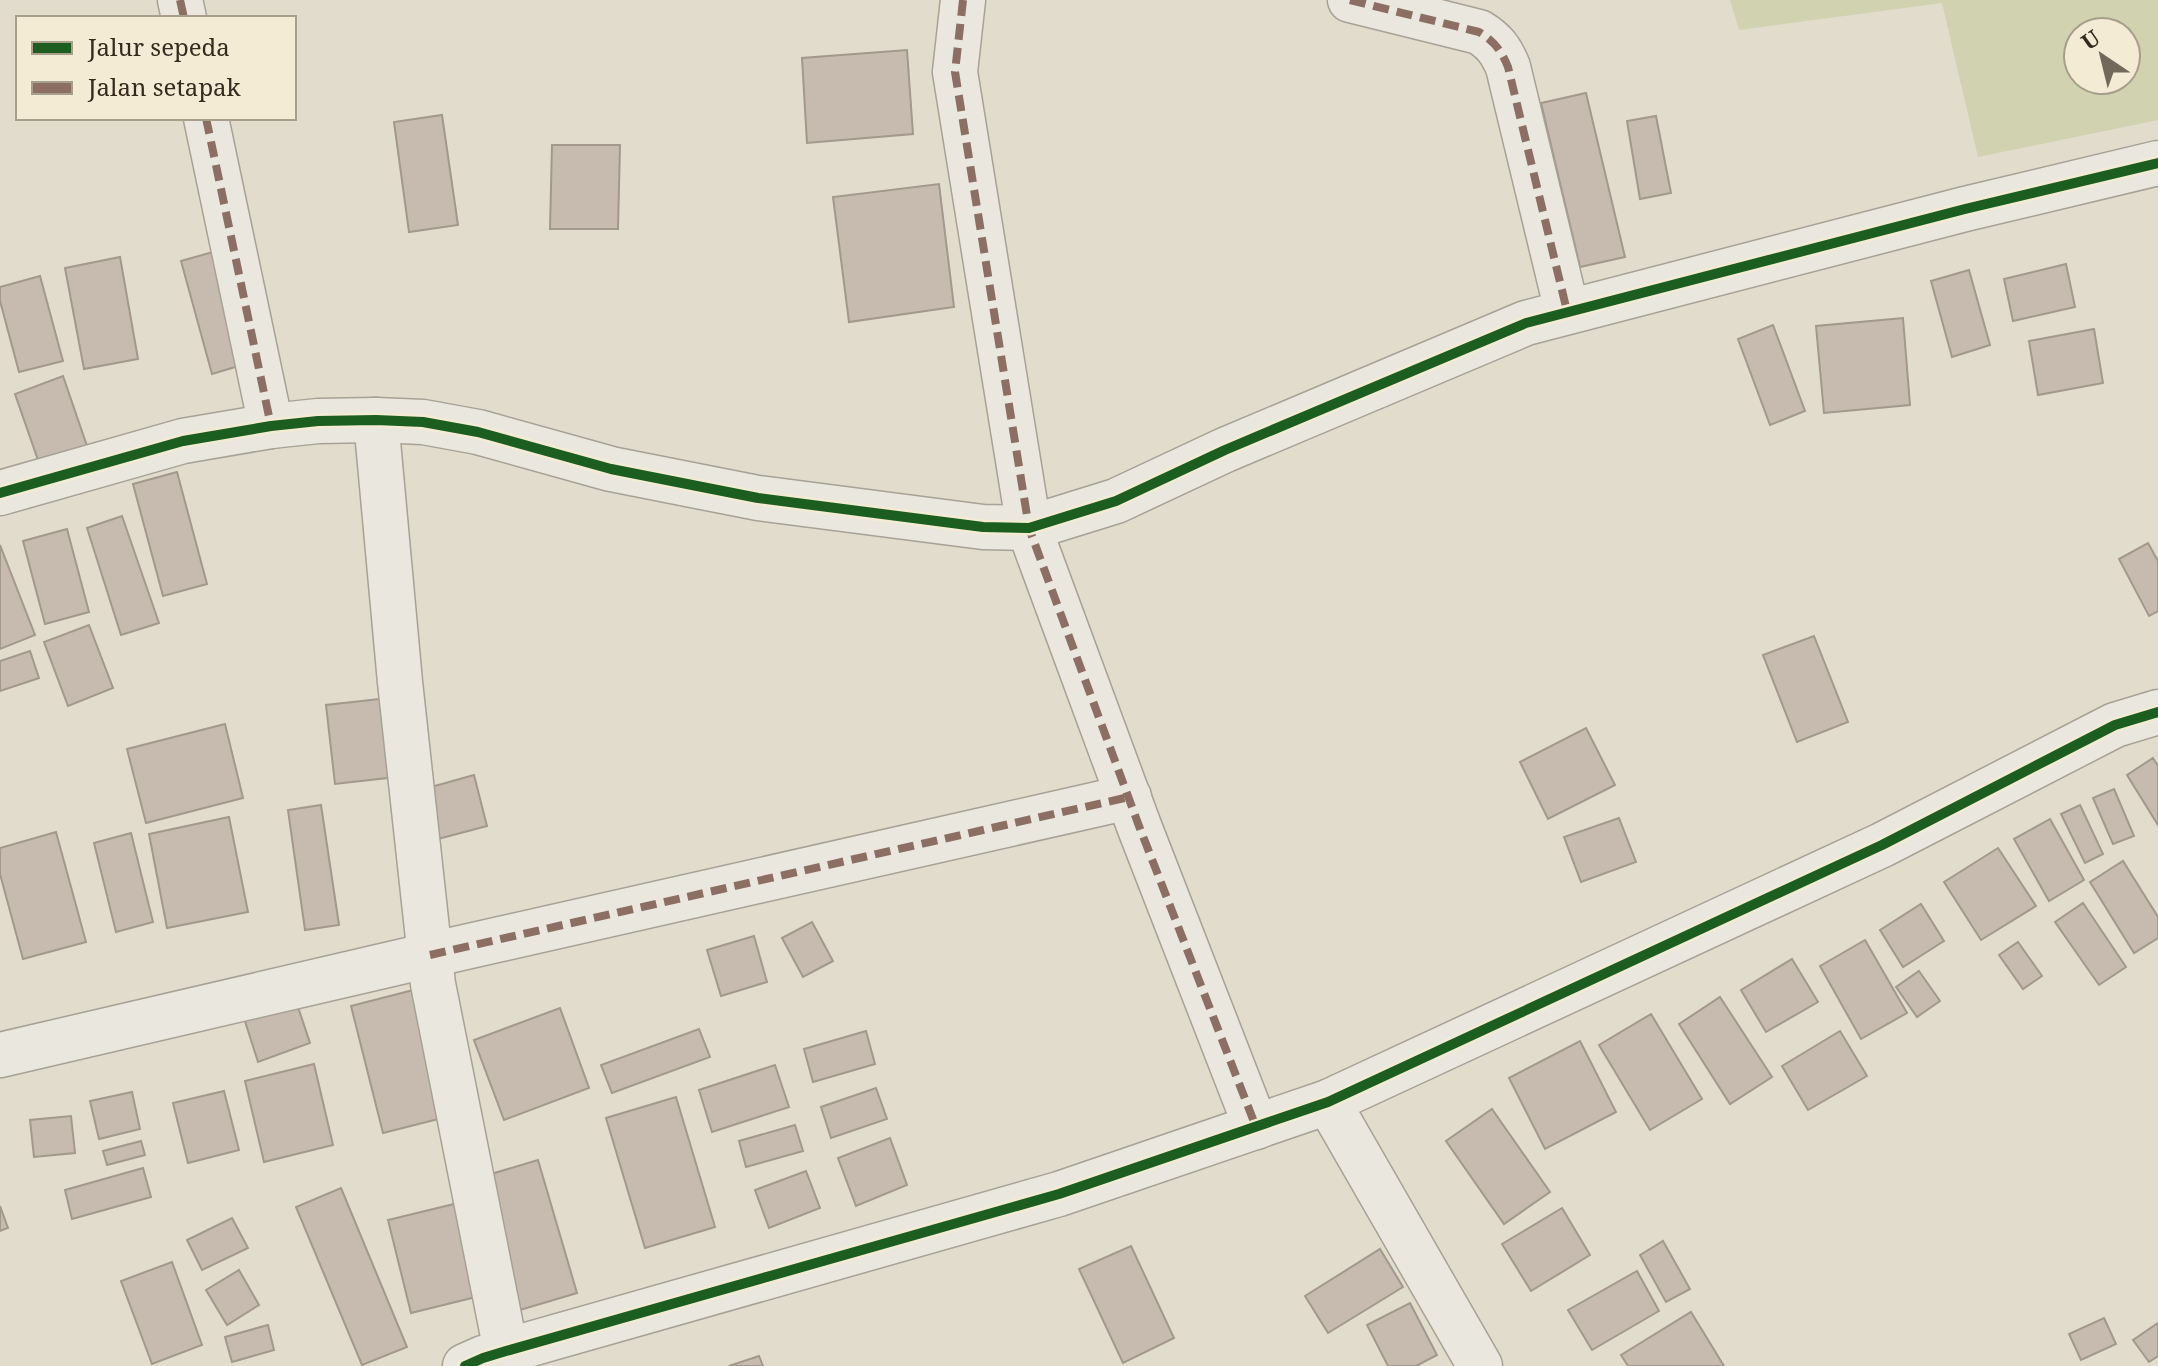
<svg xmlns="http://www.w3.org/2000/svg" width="2158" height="1366" font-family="'Noto Serif',serif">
  <rect width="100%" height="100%" fill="#e2dccd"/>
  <path fill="#d0d2b0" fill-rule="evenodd" d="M 1730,0 L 2158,0 L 2158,120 L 1978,157 L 1942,3 L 1739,30 ZM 2078,32 L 2126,32 L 2126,80 L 2078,80 Z"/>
  <g fill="#c6bbae" stroke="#a2988c" stroke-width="2">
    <path d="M 907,50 L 913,134 L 807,143 L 802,58 Z"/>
    <path d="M 1586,93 L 1625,257 L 1580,267 L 1541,103 Z"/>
    <path d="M 442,115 L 458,225 L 409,232 L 394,122 Z"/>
    <path d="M 1656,116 L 1671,193 L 1640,199 L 1627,121 Z"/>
    <path d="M 552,145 L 620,145 L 618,229 L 550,229 Z"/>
    <path d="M 939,184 L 954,307 L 849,322 L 833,197 Z"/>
    <path d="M 220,250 L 252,362 L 212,374 L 181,261 Z"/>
    <path d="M 120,257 L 138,359 L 84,369 L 65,268 Z"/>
    <path d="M 2066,264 L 2075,307 L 2013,321 L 2004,279 Z"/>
    <path d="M 1969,270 L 1990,345 L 1952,357 L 1931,281 Z"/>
    <path d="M 40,276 L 63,361 L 19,372 L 0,301 L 0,287 Z"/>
    <path d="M 1903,318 L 1910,405 L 1824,413 L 1816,326 Z"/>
    <path d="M 1773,325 L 1805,411 L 1770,425 L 1738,339 Z"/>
    <path d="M 2094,329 L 2103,383 L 2038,395 L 2029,341 Z"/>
    <path d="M 63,376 L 87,446 L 39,463 L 15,394 Z"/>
    <path d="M 177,472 L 207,584 L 163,596 L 133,484 Z"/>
    <path d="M 122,516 L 159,623 L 121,635 L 87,528 Z"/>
    <path d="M 67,529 L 89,612 L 45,624 L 23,541 Z"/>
    <path d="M 2148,543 L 2158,561 L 2158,611 L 2149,616 L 2119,559 Z"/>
    <path d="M 0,545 L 35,635 L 0,649 Z"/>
    <path d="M 89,625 L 113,688 L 68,706 L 44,642 Z"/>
    <path d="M 1814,636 L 1848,722 L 1797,742 L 1763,655 Z"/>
    <path d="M 30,651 L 39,678 L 0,691 L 0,661 Z"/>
    <path d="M 388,698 L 396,777 L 335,784 L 326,705 Z"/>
    <path d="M 225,724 L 243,798 L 146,823 L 127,749 Z"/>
    <path d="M 1586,728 L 1615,785 L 1548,819 L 1520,762 Z"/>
    <path d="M 2153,758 L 2158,766 L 2158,825 L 2127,775 Z"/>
    <path d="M 474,775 L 487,826 L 438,839 L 424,789 Z"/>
    <path d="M 2114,789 L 2134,836 L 2113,844 L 2093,798 Z"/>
    <path d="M 321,805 L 339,925 L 305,930 L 288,810 Z"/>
    <path d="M 2080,805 L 2103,854 L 2085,863 L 2061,814 Z"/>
    <path d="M 229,817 L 248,912 L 167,928 L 149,834 Z"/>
    <path d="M 1619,818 L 1636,862 L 1581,882 L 1564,837 Z"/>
    <path d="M 2050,819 L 2084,880 L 2049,901 L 2014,839 Z"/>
    <path d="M 56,832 L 86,942 L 23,959 L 0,874 L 0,848 Z"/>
    <path d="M 131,833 L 153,922 L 116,932 L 94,843 Z"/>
    <path d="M 1998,848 L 2036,906 L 1981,940 L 1944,882 Z"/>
    <path d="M 2123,861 L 2158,917 L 2158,938 L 2134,953 L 2090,882 Z"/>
    <path d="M 2083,903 L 2126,967 L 2099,985 L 2055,922 Z"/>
    <path d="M 1921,904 L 1944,941 L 1903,967 L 1880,930 Z"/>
    <path d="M 812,922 L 833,961 L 803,977 L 782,938 Z"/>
    <path d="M 754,936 L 767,982 L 721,996 L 707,950 Z"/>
    <path d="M 1865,940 L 1907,1013 L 1861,1039 L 1820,966 Z"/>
    <path d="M 2018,942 L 2042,976 L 2023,989 L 1999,955 Z"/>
    <path d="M 1792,959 L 1818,1002 L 1766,1032 L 1741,990 Z"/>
    <path d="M 1919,971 L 1940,1001 L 1917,1017 L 1896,987 Z"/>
    <path d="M 425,987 L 458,1114 L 383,1133 L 351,1006 Z"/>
    <path d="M 1720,997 L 1772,1077 L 1730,1104 L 1679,1024 Z"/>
    <path d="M 295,998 L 310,1043 L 258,1062 L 243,1015 Z"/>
    <path d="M 560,1008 L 589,1088 L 504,1120 L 474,1040 Z"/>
    <path d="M 1651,1014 L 1702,1099 L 1650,1130 L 1599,1045 Z"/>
    <path d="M 699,1029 L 710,1057 L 612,1093 L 601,1065 Z"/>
    <path d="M 866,1031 L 875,1064 L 813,1082 L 804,1049 Z"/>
    <path d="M 1840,1031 L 1867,1076 L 1808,1110 L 1782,1066 Z"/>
    <path d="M 1580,1041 L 1616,1112 L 1545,1149 L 1509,1078 Z"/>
    <path d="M 314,1064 L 333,1145 L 264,1162 L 245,1081 Z"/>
    <path d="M 775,1065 L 789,1107 L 712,1132 L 699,1090 Z"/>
    <path d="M 876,1088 L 887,1119 L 831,1138 L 821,1107 Z"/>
    <path d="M 224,1091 L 239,1150 L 188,1163 L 173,1103 Z"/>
    <path d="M 132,1092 L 140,1129 L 99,1139 L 90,1101 Z"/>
    <path d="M 676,1097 L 715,1227 L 645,1248 L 606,1118 Z"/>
    <path d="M 1492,1109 L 1550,1192 L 1504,1224 L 1446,1141 Z"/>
    <path d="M 71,1116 L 75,1153 L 34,1157 L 30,1120 Z"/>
    <path d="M 795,1125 L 803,1151 L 746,1167 L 739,1141 Z"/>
    <path d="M 890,1138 L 907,1185 L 856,1206 L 838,1158 Z"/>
    <path d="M 141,1141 L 145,1155 L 107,1165 L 103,1151 Z"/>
    <path d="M 538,1160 L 577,1293 L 520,1310 L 481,1177 Z"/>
    <path d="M 143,1168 L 151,1197 L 72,1219 L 65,1190 Z"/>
    <path d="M 806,1171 L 820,1208 L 769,1228 L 755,1190 Z"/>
    <path d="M 341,1188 L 407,1347 L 362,1365 L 296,1207 Z"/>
    <path d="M 454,1204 L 476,1297 L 411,1313 L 388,1220 Z"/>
    <path d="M 0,1206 L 8,1228 L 0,1231 Z"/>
    <path d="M 1562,1208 L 1590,1255 L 1531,1291 L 1502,1244 Z"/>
    <path d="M 232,1218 L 248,1248 L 202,1270 L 187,1240 Z"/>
    <path d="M 1663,1241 L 1690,1289 L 1666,1302 L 1640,1255 Z"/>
    <path d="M 1131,1246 L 1174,1338 L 1123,1363 L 1079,1269 Z"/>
    <path d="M 1380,1249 L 1403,1287 L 1328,1333 L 1305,1296 Z"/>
    <path d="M 172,1262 L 202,1345 L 152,1364 L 121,1281 Z"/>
    <path d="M 239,1270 L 259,1305 L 227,1325 L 206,1290 Z"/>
    <path d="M 1637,1271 L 1659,1311 L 1592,1350 L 1568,1310 Z"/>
    <path d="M 1410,1303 L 1437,1355 L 1416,1366 L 1388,1366 L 1367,1325 Z"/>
    <path d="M 1691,1312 L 1724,1366 L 1628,1366 L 1621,1355 Z"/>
    <path d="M 2104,1318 L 2116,1344 L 2081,1360 L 2069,1334 Z"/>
    <path d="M 2158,1323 L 2158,1356 L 2149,1362 L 2133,1340 Z"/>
    <path d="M 268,1325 L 274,1350 L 232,1362 L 225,1337 Z"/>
    <path d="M 759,1356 L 763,1366 L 729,1366 Z"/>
  </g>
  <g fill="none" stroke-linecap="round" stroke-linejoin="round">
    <defs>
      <g id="street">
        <path d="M 180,0 L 184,18"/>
        <path d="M 963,0 L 955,72 L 1029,528 L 1139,826 L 1256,1127"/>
        <path d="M 1350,0 L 1479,32 C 1494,41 1501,50 1508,67 L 1567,311"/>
        <path d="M 206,118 L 271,426"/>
        <path d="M 376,420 L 400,682 L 433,984 L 506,1351"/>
        <path d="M 0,493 L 183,441 L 271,426 L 318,421 L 376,420 L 423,422 L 478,432 L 611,469 L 758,498 L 983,527 L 1029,528 L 1116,501 L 1225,450 L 1526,323 L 1965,209 L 2158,163"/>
        <path d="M 0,1055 L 430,955 L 1129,797"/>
        <path d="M 1328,1102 L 1480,1366"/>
        <path d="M 465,1366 L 483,1358 L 506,1351 L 1059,1194 L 1328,1102 L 1882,845 L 2115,725 L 2158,712"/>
      </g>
    </defs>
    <use href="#street" stroke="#a7a196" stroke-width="47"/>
    <use href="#street" stroke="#eae7de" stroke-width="44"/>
    <g stroke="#8d6e63" stroke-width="8" stroke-dasharray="16 8" stroke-linecap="butt">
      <path d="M 180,0 L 184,18"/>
      <path d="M 963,0 L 955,72 L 1029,528 L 1139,826 L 1256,1127"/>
      <path d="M 1350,0 L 1479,32 C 1494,41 1501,50 1508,67 L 1567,311"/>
      <path d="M 206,118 L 271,426"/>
      <path d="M 430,955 L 1129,797"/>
    </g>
    <defs>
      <g id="cycleway">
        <path d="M 0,493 L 183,441 L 271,426 L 318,421 L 376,420 L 423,422 L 478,432 L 611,469 L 758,498 L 983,527 L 1029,528 L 1116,501 L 1225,450 L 1526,323 L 1965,209 L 2158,163"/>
        <path d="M 465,1366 L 483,1358 L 506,1351 L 1059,1194 L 1328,1102 L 1882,845 L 2115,725 L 2158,712"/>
      </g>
    </defs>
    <use href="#cycleway" stroke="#f3ebd3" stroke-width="15"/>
    <use href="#cycleway" stroke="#1b5e20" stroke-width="10"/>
  </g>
  <rect x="16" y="16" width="280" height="104" fill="#f3ebd3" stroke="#a79e8b" stroke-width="2"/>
  <rect x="32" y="42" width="40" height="12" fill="#1b5e20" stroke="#a79e8b" stroke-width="2"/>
  <text x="88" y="56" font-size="24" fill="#362a1f">Jalur sepeda</text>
  <rect x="32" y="82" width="40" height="12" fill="#8d6e63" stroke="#a79e8b" stroke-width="2"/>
  <text x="88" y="96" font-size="24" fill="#362a1f">Jalan setapak</text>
  <g transform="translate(2102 56) rotate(325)"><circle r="38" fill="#f3ebd3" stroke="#a79e8b" stroke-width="2"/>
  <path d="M0-6L14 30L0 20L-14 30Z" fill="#72685c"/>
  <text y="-12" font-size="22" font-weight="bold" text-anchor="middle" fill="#362a1f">U</text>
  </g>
</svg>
